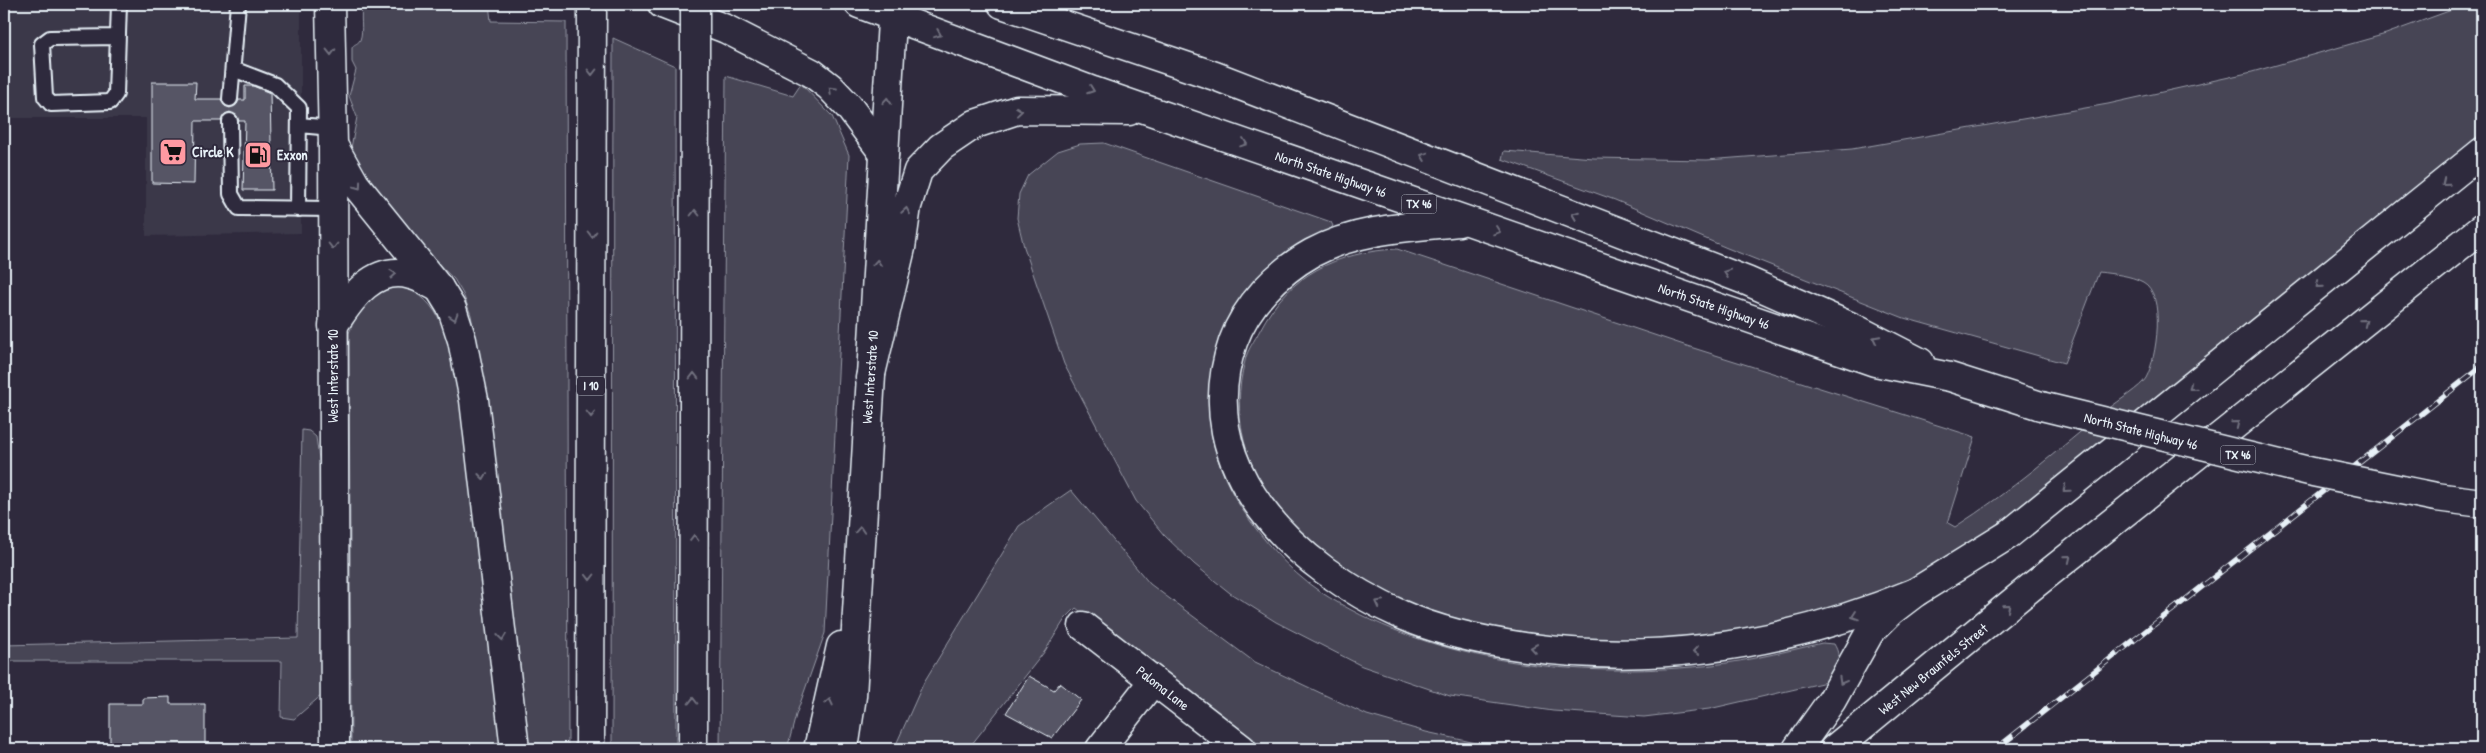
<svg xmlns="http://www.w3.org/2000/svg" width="2486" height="753" font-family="'Patrick Hand',sans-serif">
  <rect width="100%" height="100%" fill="#2f2a3d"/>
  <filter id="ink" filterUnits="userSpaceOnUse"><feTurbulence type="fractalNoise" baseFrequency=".02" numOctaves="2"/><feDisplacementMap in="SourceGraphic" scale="10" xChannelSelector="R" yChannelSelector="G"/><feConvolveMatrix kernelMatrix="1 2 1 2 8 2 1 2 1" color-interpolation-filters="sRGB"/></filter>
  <g filter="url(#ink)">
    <path fill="#3b3749" d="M 4,4 L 301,4 L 301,233 L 146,236 L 146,118 L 4,118 Z"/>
    <g fill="#464455" stroke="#979aa6">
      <path d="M 363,4 L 489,4 L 491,21 L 566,22 L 568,749 L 528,749 L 484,389 L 471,315 L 463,294 L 454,279 L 433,259 L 372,187 L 358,164 L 351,148 L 357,117 L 349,96 L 356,70 L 352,62 L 352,48 C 354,43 357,45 360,40 C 364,30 359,16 363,4 Z"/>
      <path d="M 2468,4 L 2482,4 L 2482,132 L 2442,167 L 2008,516 C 1974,540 1939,568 1900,585 C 1810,624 1680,646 1582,640 C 1561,639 1540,635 1519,631 C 1461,623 1399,608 1349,576 C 1323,559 1301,536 1281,512 C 1246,471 1230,415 1245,361 C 1247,350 1255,340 1260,330 C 1289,274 1337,252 1397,249 L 1687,346 L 1975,437 L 1948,523 L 1955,527 C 2010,492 2058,450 2108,409 C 2118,401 2141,387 2146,378 C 2157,358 2166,294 2143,282 C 2130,275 2113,274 2099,272 L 2064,363 L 1904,318 L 1727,248 L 1615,200 L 1502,159 L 1504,151 L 1594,158 L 1707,160 L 1852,149 L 2108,104 L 2252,72 L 2386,34 Z"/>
      <path d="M 613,38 L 675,66 L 676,749 L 612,749 Z"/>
      <path d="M 726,76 L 793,96 L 801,84 L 832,116 L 849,155 L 825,633 L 796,715 L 787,749 L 720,749 Z"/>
      <path d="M 1104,143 L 1331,222 L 1333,226 C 1326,236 1311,239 1300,246 C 1267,266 1234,298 1220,336 C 1199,394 1208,458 1242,509 C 1262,539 1288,570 1319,591 C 1426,661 1567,678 1692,667 C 1735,664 1779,653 1822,643 L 1834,644 C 1843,659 1837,670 1826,682 L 1709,709 L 1644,717 L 1553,711 L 1450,696 L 1362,666 L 1276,622 L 1230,593 L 1194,564 L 1164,535 L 1136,501 L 1064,364 L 1024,247 L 1017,218 L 1019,194 L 1028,175 L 1058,151 L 1080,144 Z"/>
      <path d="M 397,286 C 402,288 410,289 415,292 C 447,312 453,358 461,392 L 506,749 L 351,749 L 349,333 C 358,310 371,292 397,286 Z"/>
      <path d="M 302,430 L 309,431 L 316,437 L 322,481 L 323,694 L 294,719 L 281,717 L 282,661 L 4,661 L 4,645 L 298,638 Z"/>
      <path d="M 1071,490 L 1150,584 L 1253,661 L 1367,715 L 1426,732 L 1476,743 L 1523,749 L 1262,749 L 1076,608 L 1065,619 L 1045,651 L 968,749 L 894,749 L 924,682 L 1019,526 Z"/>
    </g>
    <g fill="#575565" stroke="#e8f1f8">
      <path d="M 152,82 L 196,82 L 195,99 L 221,99 L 225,106 L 230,108 L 237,104 L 239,100 L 245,100 L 245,86 L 253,86 L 270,93 L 272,190 L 243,190 L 245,121 L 239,121 L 237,116 L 230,112 L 225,114 L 221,121 L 195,121 L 194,184 L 152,183 Z"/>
      <path d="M 1029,676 L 1054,690 L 1060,683 L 1081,700 L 1052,738 L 1006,713 Z"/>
      <path d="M 170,697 L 170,704 L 205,704 L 205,749 L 110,749 L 110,704 L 143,704 L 143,698 Z"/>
    </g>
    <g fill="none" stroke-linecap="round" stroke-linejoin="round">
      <defs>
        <g id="lane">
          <path d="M 118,37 L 50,38 L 42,44 L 45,97 L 51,104 L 110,102 L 116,94 L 119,4"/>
          <path d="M 233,69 L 275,85 L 299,108 L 298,209"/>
          <path d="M 230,99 L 238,4"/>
          <path d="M 230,121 L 231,194 L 239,208 L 333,209"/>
          <path d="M 299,125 L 332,128"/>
        </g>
        <g id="street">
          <path d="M 1083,626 L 1242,749"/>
          <path d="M 1100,749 L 1153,681"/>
        </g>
        <g id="secondary">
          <path d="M 330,4 L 333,145 L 335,749"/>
          <path d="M 662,4 L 726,29 L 812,73 L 830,87 L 849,107 L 884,154"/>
          <path d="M 818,749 L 841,646"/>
          <path d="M 844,749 L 852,696 L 893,4"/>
          <path d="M 1797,749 L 1832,700 L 1870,632 L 1891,611 L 1916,592 L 2008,535 L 2482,152"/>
          <path d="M 1834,749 L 2030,588 L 2482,228"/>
        </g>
        <g id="primary">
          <path d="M 859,4 L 1093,91 L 1875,362 L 1950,377 L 2041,406"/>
          <path d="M 1002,4 L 1215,76 L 1747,281 L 1854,328 L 1920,362"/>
          <path d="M 1459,222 C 1409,227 1357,229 1312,253 C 1278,272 1246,305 1233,342 C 1189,469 1296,568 1402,615 C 1440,632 1483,641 1525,647 C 1661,666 1790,644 1916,592"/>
          <path d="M 870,378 L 901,248 L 907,206 L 918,171 L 941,147 L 975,124 L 1017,110 L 1129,111"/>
          <path d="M 2436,497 L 2482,503"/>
        </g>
        <g id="highway">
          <path d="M 333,145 L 355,184 L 439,288 L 452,309 L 462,340 L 474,400 L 515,749"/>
          <path d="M 333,326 C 351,299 373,264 411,275 C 421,277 430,284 439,288"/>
          <path d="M 590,749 L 592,4"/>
          <path d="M 693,749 L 695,66"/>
        </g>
      </defs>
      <use href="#lane" stroke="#e8f1f8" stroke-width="18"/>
      <use href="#street" stroke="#e8f1f8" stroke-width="31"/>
      <use href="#secondary" stroke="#e8f1f8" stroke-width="31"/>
      <use href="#primary" stroke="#e8f1f8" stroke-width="31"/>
      <use href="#highway" stroke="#e8f1f8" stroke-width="31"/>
      <use href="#lane" stroke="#2f2a3d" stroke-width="14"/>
      <use href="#street" stroke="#2f2a3d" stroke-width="28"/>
      <use href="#secondary" stroke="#2f2a3d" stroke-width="28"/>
      <use href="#primary" stroke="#2f2a3d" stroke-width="28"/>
      <use href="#highway" stroke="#2f2a3d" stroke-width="28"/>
      <defs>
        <path id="rail" d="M 1996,749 L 2482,366"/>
      </defs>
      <use href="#rail" stroke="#e8f1f8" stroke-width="5.5"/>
      <use href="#rail" stroke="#2f2a3d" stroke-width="4" stroke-dasharray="11" stroke-linecap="butt"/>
      <defs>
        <path id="primary-bridge" d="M 2041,406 L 2313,472 L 2436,497"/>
        <path id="highway-bridge" d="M 695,4 L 695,66"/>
      </defs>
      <use href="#primary-bridge" stroke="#e8f1f8" stroke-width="31" stroke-linecap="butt"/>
      <use href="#highway-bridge" stroke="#e8f1f8" stroke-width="31" stroke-linecap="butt"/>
      <use href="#primary-bridge" stroke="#2f2a3d" stroke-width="28"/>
      <use href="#highway-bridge" stroke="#2f2a3d" stroke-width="28"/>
    </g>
    <defs><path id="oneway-chevron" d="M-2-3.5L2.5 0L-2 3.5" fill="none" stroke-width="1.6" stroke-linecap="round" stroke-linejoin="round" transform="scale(1.25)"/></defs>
    <g stroke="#70707e">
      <use href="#oneway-chevron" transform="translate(938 34) rotate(22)"/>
      <use href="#oneway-chevron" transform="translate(331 52) rotate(89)"/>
      <use href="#oneway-chevron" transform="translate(592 72) rotate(90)"/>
      <use href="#oneway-chevron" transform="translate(832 90) rotate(-136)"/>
      <use href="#oneway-chevron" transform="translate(1091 90) rotate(20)"/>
      <use href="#oneway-chevron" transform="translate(887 101) rotate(-86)"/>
      <use href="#oneway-chevron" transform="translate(1019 111) rotate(-6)"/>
      <use href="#oneway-chevron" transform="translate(1244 143) rotate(19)"/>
      <use href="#oneway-chevron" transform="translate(1424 156) rotate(-159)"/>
      <use href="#oneway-chevron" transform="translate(2445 183) rotate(141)"/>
      <use href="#oneway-chevron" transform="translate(358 186) rotate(54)"/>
      <use href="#oneway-chevron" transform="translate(906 211) rotate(-81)"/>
      <use href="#oneway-chevron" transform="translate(695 213) rotate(-90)"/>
      <use href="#oneway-chevron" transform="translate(1575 215) rotate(-159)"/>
      <use href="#oneway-chevron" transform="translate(1497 231) rotate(19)"/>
      <use href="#oneway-chevron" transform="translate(592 234) rotate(90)"/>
      <use href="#oneway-chevron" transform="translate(333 246) rotate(90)"/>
      <use href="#oneway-chevron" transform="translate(877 263) rotate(-86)"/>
      <use href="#oneway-chevron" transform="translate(1727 273) rotate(-159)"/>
      <use href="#oneway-chevron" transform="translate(393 274) rotate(-4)"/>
      <use href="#oneway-chevron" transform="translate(2319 285) rotate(141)"/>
      <use href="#oneway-chevron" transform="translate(454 317) rotate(72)"/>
      <use href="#oneway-chevron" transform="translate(2364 322) rotate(-39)"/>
      <use href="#oneway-chevron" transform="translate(1876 339) rotate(-153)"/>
      <use href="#oneway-chevron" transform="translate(694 376) rotate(-90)"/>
      <use href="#oneway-chevron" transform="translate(2192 387) rotate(141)"/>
      <use href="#oneway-chevron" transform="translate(591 414) rotate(90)"/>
      <use href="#oneway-chevron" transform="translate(2236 424) rotate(-39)"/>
      <use href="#oneway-chevron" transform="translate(483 476) rotate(84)"/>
      <use href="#oneway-chevron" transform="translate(2066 489) rotate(141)"/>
      <use href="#oneway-chevron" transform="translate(860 530) rotate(-86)"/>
      <use href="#oneway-chevron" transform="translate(694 538) rotate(-90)"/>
      <use href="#oneway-chevron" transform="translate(2068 558) rotate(-39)"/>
      <use href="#oneway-chevron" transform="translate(590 577) rotate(90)"/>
      <use href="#oneway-chevron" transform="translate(1379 603) rotate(-153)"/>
      <use href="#oneway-chevron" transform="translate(2007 607) rotate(-40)"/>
      <use href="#oneway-chevron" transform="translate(1855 616) rotate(161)"/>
      <use href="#oneway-chevron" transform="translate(502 637) rotate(83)"/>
      <use href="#oneway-chevron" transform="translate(1534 648) rotate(-172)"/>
      <use href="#oneway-chevron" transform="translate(1696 651) rotate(172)"/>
      <use href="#oneway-chevron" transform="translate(1842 681) rotate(119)"/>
      <use href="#oneway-chevron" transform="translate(693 701) rotate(-90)"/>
      <use href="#oneway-chevron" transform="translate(829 702) rotate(-77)"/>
    </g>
  </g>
  <defs>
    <symbol id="supermarket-square" viewBox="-11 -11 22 22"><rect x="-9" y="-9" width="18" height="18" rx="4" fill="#ff9aa2" stroke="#2f2a3d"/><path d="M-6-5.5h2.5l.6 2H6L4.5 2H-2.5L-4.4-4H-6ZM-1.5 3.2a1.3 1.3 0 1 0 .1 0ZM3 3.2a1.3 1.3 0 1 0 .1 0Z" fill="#111"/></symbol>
    <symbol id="fuel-square" viewBox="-11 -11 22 22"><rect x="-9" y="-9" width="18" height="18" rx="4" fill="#ff9aa2" stroke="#2f2a3d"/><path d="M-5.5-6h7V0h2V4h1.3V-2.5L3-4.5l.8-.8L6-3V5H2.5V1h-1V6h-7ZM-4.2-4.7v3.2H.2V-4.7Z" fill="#111"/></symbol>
  </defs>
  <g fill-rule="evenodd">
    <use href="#supermarket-square" x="157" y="136" width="32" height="32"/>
    <use href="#fuel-square" x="242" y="139" width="32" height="32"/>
  </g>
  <g text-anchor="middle" stroke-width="4" stroke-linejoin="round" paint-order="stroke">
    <g fill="#2f2a3d" stroke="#b0b5c0" stroke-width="1">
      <rect x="1401.5" y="194.5" width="35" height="19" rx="4"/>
      <rect x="577" y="376.5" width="28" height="19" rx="4"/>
      <rect x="2220.5" y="445.5" width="35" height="19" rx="4"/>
    </g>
    <g font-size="12" font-weight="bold" fill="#e8f1f8">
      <text x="1419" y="208">TX 46</text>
      <text x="591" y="390">I 10</text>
      <text x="2238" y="459">TX 46</text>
    </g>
    <g font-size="14" font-weight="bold" fill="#e8f1f8" stroke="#2f2a3d" text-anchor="start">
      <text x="192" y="157">Circle K</text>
      <text x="277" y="160">Exxon</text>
    </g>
    <g font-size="14" fill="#e8f1f8" stroke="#2f2a3d">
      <text transform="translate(1331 174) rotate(19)" y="5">North State Highway 46</text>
      <text transform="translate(1714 306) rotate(19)" y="5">North State Highway 46</text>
      <text transform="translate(333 376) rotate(-90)" y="5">West Interstate 10</text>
      <text transform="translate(870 377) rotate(-86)" y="5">West Interstate 10</text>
      <text transform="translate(2141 431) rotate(14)" y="5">North State Highway 46</text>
      <text transform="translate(1933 669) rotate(-39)" y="5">West New Braunfels Street</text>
      <text transform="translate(1163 688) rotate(38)" y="5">Paloma Lane</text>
    </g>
  </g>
  <rect width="2486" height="753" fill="none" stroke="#2f2a3d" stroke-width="20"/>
  <rect x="10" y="10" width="2466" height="733" fill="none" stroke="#e8f1f8" stroke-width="2" filter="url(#ink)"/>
</svg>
